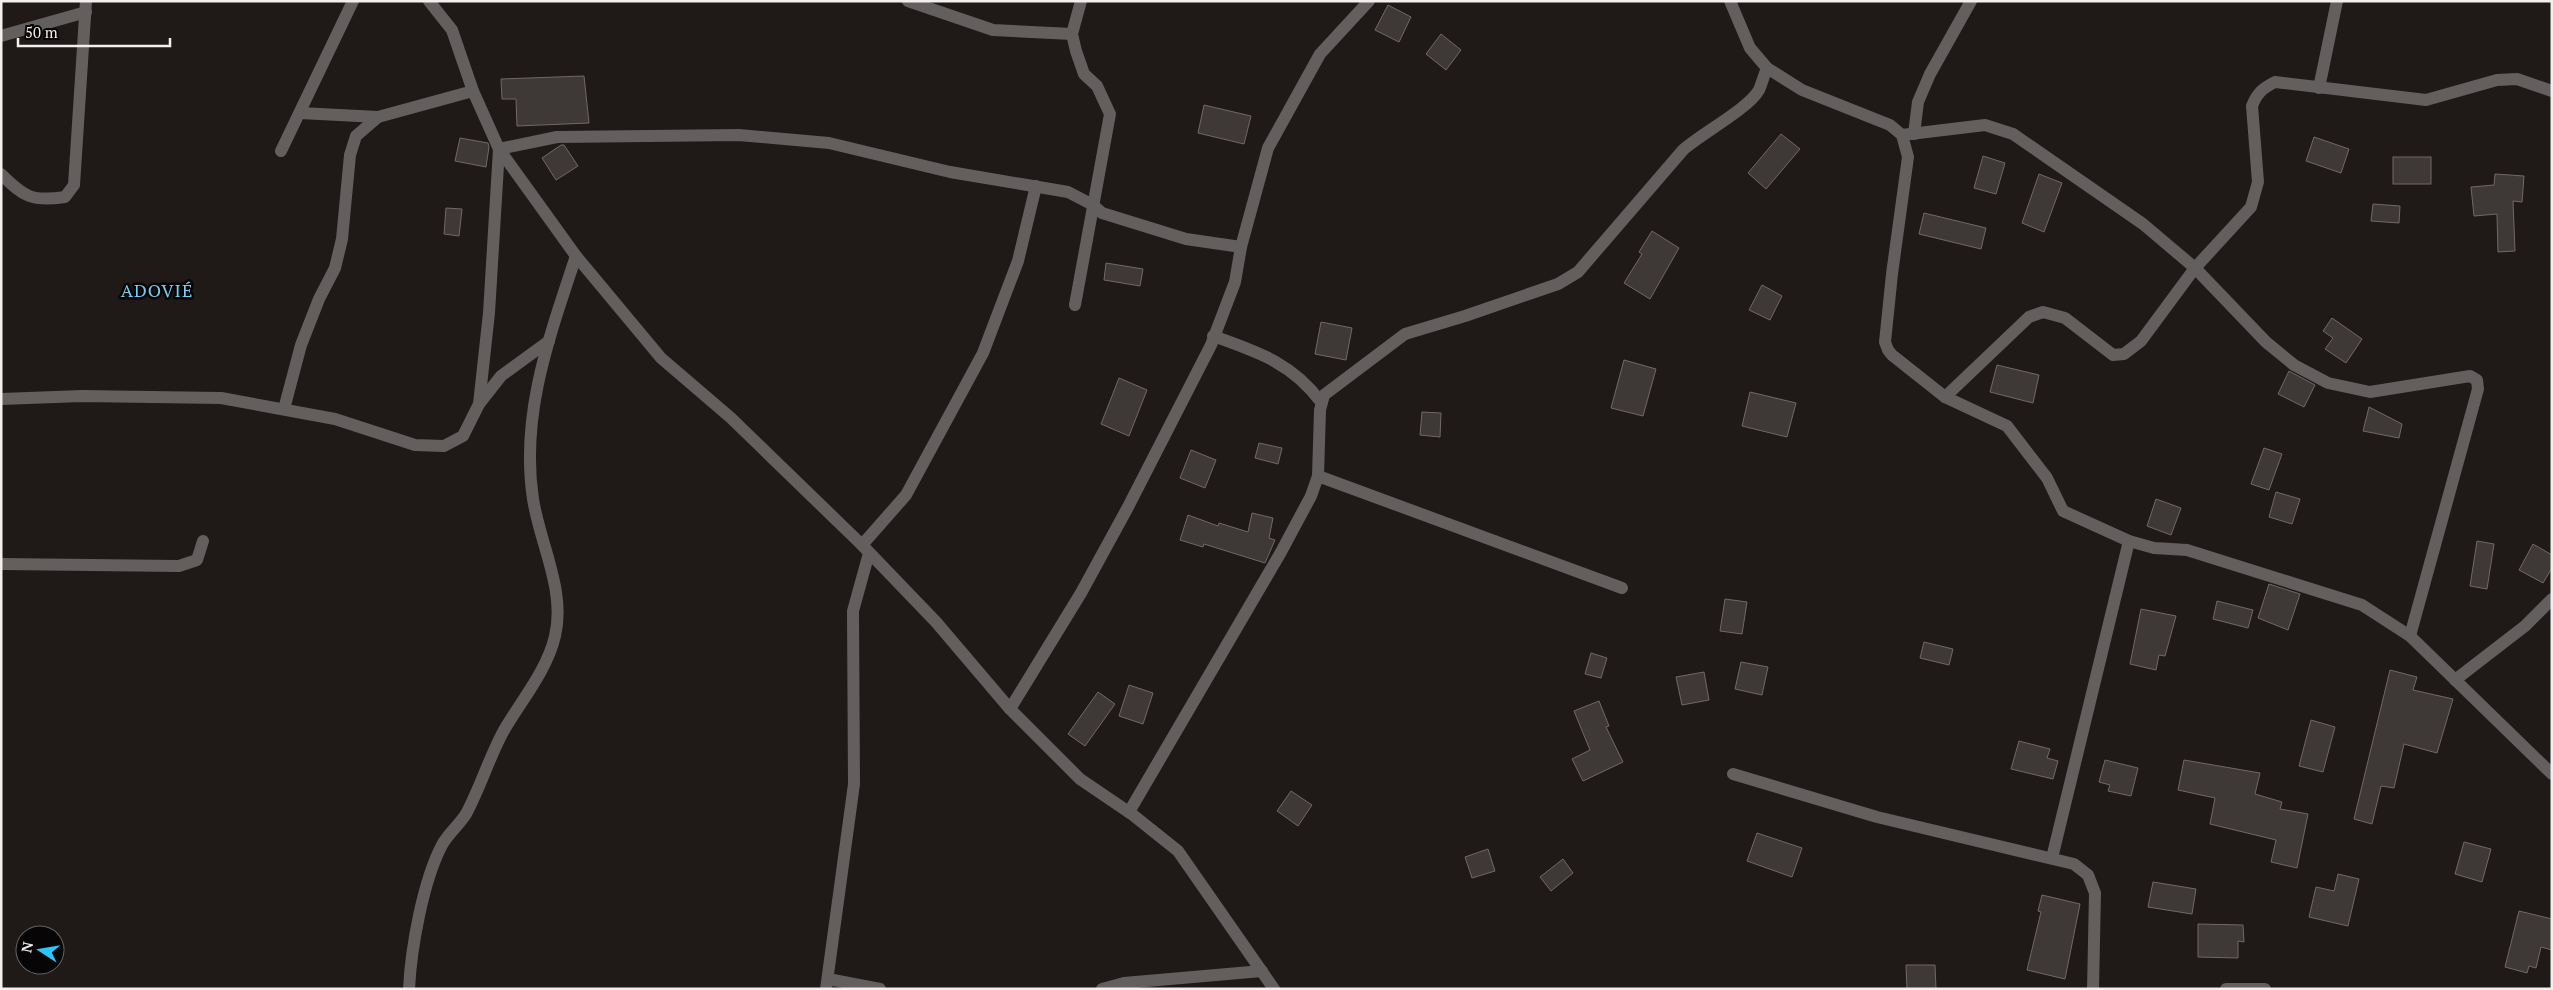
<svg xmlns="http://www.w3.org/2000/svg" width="2553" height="990" font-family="'PT Serif',serif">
  <rect width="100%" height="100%" fill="#1f1917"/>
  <g fill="#3e3836" stroke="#706967">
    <path d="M 1388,5 L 1411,17 L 1399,42 L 1375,30 Z"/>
    <path d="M 1441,34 L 1461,50 L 1446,70 L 1426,54 Z"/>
    <path d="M 584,76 L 589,123 L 517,126 L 516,99 L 502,99 L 501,79 Z"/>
    <path d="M 1204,105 L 1251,116 L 1244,144 L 1198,133 Z"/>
    <path d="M 1781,134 L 1800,149 L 1766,189 L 1748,173 Z"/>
    <path d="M 2314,137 L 2349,149 L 2341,173 L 2306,161 Z"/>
    <path d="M 460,138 L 488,143 L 489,147 L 486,167 L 455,161 Z"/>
    <path d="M 561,145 L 564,145 L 578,166 L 556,180 L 542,158 Z"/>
    <path d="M 1983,156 L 2005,163 L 1996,194 L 1974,188 Z"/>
    <rect x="2393" y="157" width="38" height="27"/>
    <path d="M 2039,174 L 2062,183 L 2044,232 L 2022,223 Z"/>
    <path d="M 2495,174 L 2524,176 L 2522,202 L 2513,201 L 2515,251 L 2498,252 L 2497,214 L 2474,216 L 2471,187 L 2494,185 Z"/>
    <path d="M 2373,204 L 2400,206 L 2399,223 L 2371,221 Z"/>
    <path d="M 446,208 L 462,209 L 459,236 L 444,234 Z"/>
    <path d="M 1924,213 L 1986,228 L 1981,249 L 1919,234 Z"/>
    <path d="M 1652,231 L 1679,248 L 1650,299 L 1624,283 L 1642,254 L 1639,252 Z"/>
    <path d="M 1106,263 L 1143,269 L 1140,286 L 1104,280 Z"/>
    <path d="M 1762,285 L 1782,296 L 1770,320 L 1749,310 Z"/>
    <path d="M 2332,318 L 2362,339 L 2346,363 L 2325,349 L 2333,338 L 2323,331 Z"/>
    <path d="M 1321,322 L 1352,328 L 1346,360 L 1315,354 Z"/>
    <path d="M 1624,360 L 1656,369 L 1643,416 L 1611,408 Z"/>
    <path d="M 1997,365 L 2039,375 L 2033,403 L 1990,392 Z"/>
    <path d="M 2289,371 L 2315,385 L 2304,407 L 2278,394 Z"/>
    <path d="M 1119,378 L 1147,390 L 1129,436 L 1101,424 Z"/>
    <path d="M 1750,392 L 1796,403 L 1787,437 L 1742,426 Z"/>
    <path d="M 2369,407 L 2402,424 L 2399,438 L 2363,431 Z"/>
    <path d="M 1422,412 L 1441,413 L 1440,437 L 1420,435 Z"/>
    <path d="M 1259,443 L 1282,448 L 1278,464 L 1255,458 Z"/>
    <path d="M 2264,448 L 2282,454 L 2269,490 L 2251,484 Z"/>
    <path d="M 1191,450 L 1216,460 L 1205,488 L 1180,478 Z"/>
    <path d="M 2276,492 L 2300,499 L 2292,524 L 2269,517 Z"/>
    <path d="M 2156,499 L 2181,508 L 2171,535 L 2147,526 Z"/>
    <path d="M 1252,513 L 1273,518 L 1269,538 L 1275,540 L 1265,563 L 1204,544 L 1203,547 L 1180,540 L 1188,515 L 1218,526 L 1219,523 L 1248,532 Z"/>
    <path d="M 2477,541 L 2494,544 L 2487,589 L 2470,586 Z"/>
    <path d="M 2533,544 L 2552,555 L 2552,568 L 2543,583 L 2519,570 Z"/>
    <path d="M 2269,584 L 2300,594 L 2288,630 L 2258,618 Z"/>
    <path d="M 1725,599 L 1747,602 L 1742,634 L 1720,631 Z"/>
    <path d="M 2217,601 L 2253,610 L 2248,628 L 2213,619 Z"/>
    <path d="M 2141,609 L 2176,616 L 2165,656 L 2159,655 L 2156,670 L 2130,664 Z"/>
    <path d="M 1924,642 L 1953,649 L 1949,665 L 1920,658 Z"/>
    <path d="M 1591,653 L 1607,658 L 1601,678 L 1585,674 Z"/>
    <path d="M 1741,662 L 1768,667 L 1762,695 L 1735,689 Z"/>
    <path d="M 2390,670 L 2417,677 L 2413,690 L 2453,699 L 2437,753 L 2404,744 L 2394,788 L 2381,786 L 2372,824 L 2354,819 Z"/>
    <path d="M 1704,672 L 1709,700 L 1682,705 L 1676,677 Z"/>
    <path d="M 1129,685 L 1153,693 L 1143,724 L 1119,716 Z"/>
    <path d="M 1098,692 L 1115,704 L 1085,746 L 1068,734 Z"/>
    <path d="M 1599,701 L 1609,726 L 1606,727 L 1623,762 L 1583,781 L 1572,759 L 1590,750 L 1574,711 Z"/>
    <path d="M 2311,720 L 2335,727 L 2323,772 L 2299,766 Z"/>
    <path d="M 2019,741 L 2050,749 L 2047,758 L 2058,761 L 2053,779 L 2011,769 Z"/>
    <path d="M 2105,760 L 2138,768 L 2131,796 L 2108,791 L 2110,785 L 2099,782 Z"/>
    <path d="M 2184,760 L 2260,773 L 2255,794 L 2282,802 L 2280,809 L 2308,814 L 2297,868 L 2271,862 L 2276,840 L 2210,824 L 2215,798 L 2178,790 Z"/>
    <path d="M 1291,791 L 1312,805 L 1298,826 L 1277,811 Z"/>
    <path d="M 1757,833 L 1802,848 L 1792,877 L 1747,861 Z"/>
    <path d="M 2464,842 L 2491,849 L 2482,882 L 2455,874 Z"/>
    <path d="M 1488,849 L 1495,871 L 1472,878 L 1465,857 Z"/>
    <path d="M 1563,859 L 1573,873 L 1551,891 L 1540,877 Z"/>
    <path d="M 2338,874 L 2359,879 L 2348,926 L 2309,917 L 2316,887 L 2334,891 Z"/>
    <path d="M 2153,882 L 2196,889 L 2192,914 L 2148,907 Z"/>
    <path d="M 2042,895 L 2080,904 L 2065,979 L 2027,970 L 2041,912 L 2038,911 Z"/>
    <path d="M 2519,911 L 2552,919 L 2552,950 L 2541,947 L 2536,968 L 2529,966 L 2527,973 L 2505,967 Z"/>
    <path d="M 2198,924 L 2243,925 L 2244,942 L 2238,941 L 2238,958 L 2198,957 Z"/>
    <path d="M 1906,965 L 1935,965 L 1936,989 L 1907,989 Z"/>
  </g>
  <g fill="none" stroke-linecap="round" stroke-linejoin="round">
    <g stroke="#625f5e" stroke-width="12">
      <path d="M 429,1 L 452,30 L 473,91 L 499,149 L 576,256 L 661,358 L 731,418 L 862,545 L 936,622 L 1010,709 L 1080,779 L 1133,815 L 1178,851 L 1274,989"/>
      <path d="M 908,1 L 993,30 L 1072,34"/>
      <path d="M 1730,1 L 1750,48 L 1767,68 L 1802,90 L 1890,125 L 1902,135 L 1908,157 L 1892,274 L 1885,342 L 1888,350 L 1892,355 L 1945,397 L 2007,426 L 2047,478 L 2063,511 L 2129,541 L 2154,548 L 2187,550 L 2362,605 L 2410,636 L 2552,774"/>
      <path d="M 1,36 L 86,12"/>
      <path d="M 2319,88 L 2337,1"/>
      <path d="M 300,113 L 378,117"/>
      <path d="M 1914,134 L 1918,102 L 1930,74 L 1971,1"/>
      <path d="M 1902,135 L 1985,125 L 2013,134 L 2143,224 L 2195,268 L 2266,342 L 2294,365 L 2328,383 L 2370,392 L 2470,376 L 2477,380 L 2478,389 L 2410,636"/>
      <path d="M 281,151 L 353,1"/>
      <path d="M 1,174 C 24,197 32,202 65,197 L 74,185 L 86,1"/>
      <path d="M 1075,305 L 1110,114 L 1097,86 L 1084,74 L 1076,51 L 1072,34 L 1081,1"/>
      <path d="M 1213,336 C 1258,352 1292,363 1321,402"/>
      <path d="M 1945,397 L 2029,317 L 2043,312 L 2065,318 L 2113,355 L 2124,354 L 2141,341 L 2195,268 L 2251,207 L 2258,182 L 2252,106 C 2257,93 2263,88 2275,82 L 2426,100 L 2497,80 L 2517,79 L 2552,91"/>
      <path d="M 1,399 L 82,396 L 221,398 L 335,419 L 415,445 L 444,446 L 463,436 L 479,404 L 501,376 L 549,341"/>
      <path d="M 479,404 L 489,313 L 499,149 L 557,137 L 739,135 L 829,143 L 950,172 L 1068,192 L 1093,205 L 1102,213 L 1186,239 L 1241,247"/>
      <path d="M 284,409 L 301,345 L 319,299 L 335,268 L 342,239 L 350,155 L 356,136 L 378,117 L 473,91"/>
      <path d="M 1318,476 L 1622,588"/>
      <path d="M 862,545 L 906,495 L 983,353 L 1018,261 L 1036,186"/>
      <path d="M 1,564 L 179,566 L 197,560 L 203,541"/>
      <path d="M 2455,680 L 2525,626 L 2552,599"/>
      <path d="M 1010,709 L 1081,593 L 1128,507 L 1211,345 L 1235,282 L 1241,247 L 1268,148 L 1320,54 L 1369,1"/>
      <path d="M 1733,774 L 1877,817 L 2074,864 L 2088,875 L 2095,893 L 2093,989"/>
      <path d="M 1129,812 L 1281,552 L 1311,496 L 1318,476 L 1320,410 L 1324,395 L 1405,334 L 1465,316 L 1558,284 L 1578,272 L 1683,150 C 1702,133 1748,109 1759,90 C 1762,83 1764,75 1767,68"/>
      <path d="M 2052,858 L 2129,541"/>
      <path d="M 828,979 L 880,989"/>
      <path d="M 409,989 C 411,948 423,881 442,845 C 448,834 459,825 466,814 C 480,788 489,758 503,732 C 520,702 547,671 555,636 C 566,591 540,544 533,499 C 520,414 550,335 576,256"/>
      <path d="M 826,989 L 854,784 L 853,611 L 869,553"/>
      <path d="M 1102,989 L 1124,983 L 1262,971"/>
      <path d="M 2226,989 L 2265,989"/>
    </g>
  </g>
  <g text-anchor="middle" stroke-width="5" stroke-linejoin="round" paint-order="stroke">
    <g font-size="18" letter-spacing="1" fill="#76cef4" stroke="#070505">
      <text x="157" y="297">ADOVIÉ</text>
    </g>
  </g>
  <rect width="2553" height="990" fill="none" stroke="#f3efee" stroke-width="5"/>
  <g transform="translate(40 950) rotate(282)"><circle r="24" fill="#070505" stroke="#656362"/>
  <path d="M0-4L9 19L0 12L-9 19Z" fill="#28c8ff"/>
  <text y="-8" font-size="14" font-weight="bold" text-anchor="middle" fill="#f3efee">N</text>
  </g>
  <path d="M18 38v8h152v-8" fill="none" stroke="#f3efee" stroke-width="2.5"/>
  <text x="25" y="38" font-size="15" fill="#f3efee" stroke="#070505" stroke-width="4" paint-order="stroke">50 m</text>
</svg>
